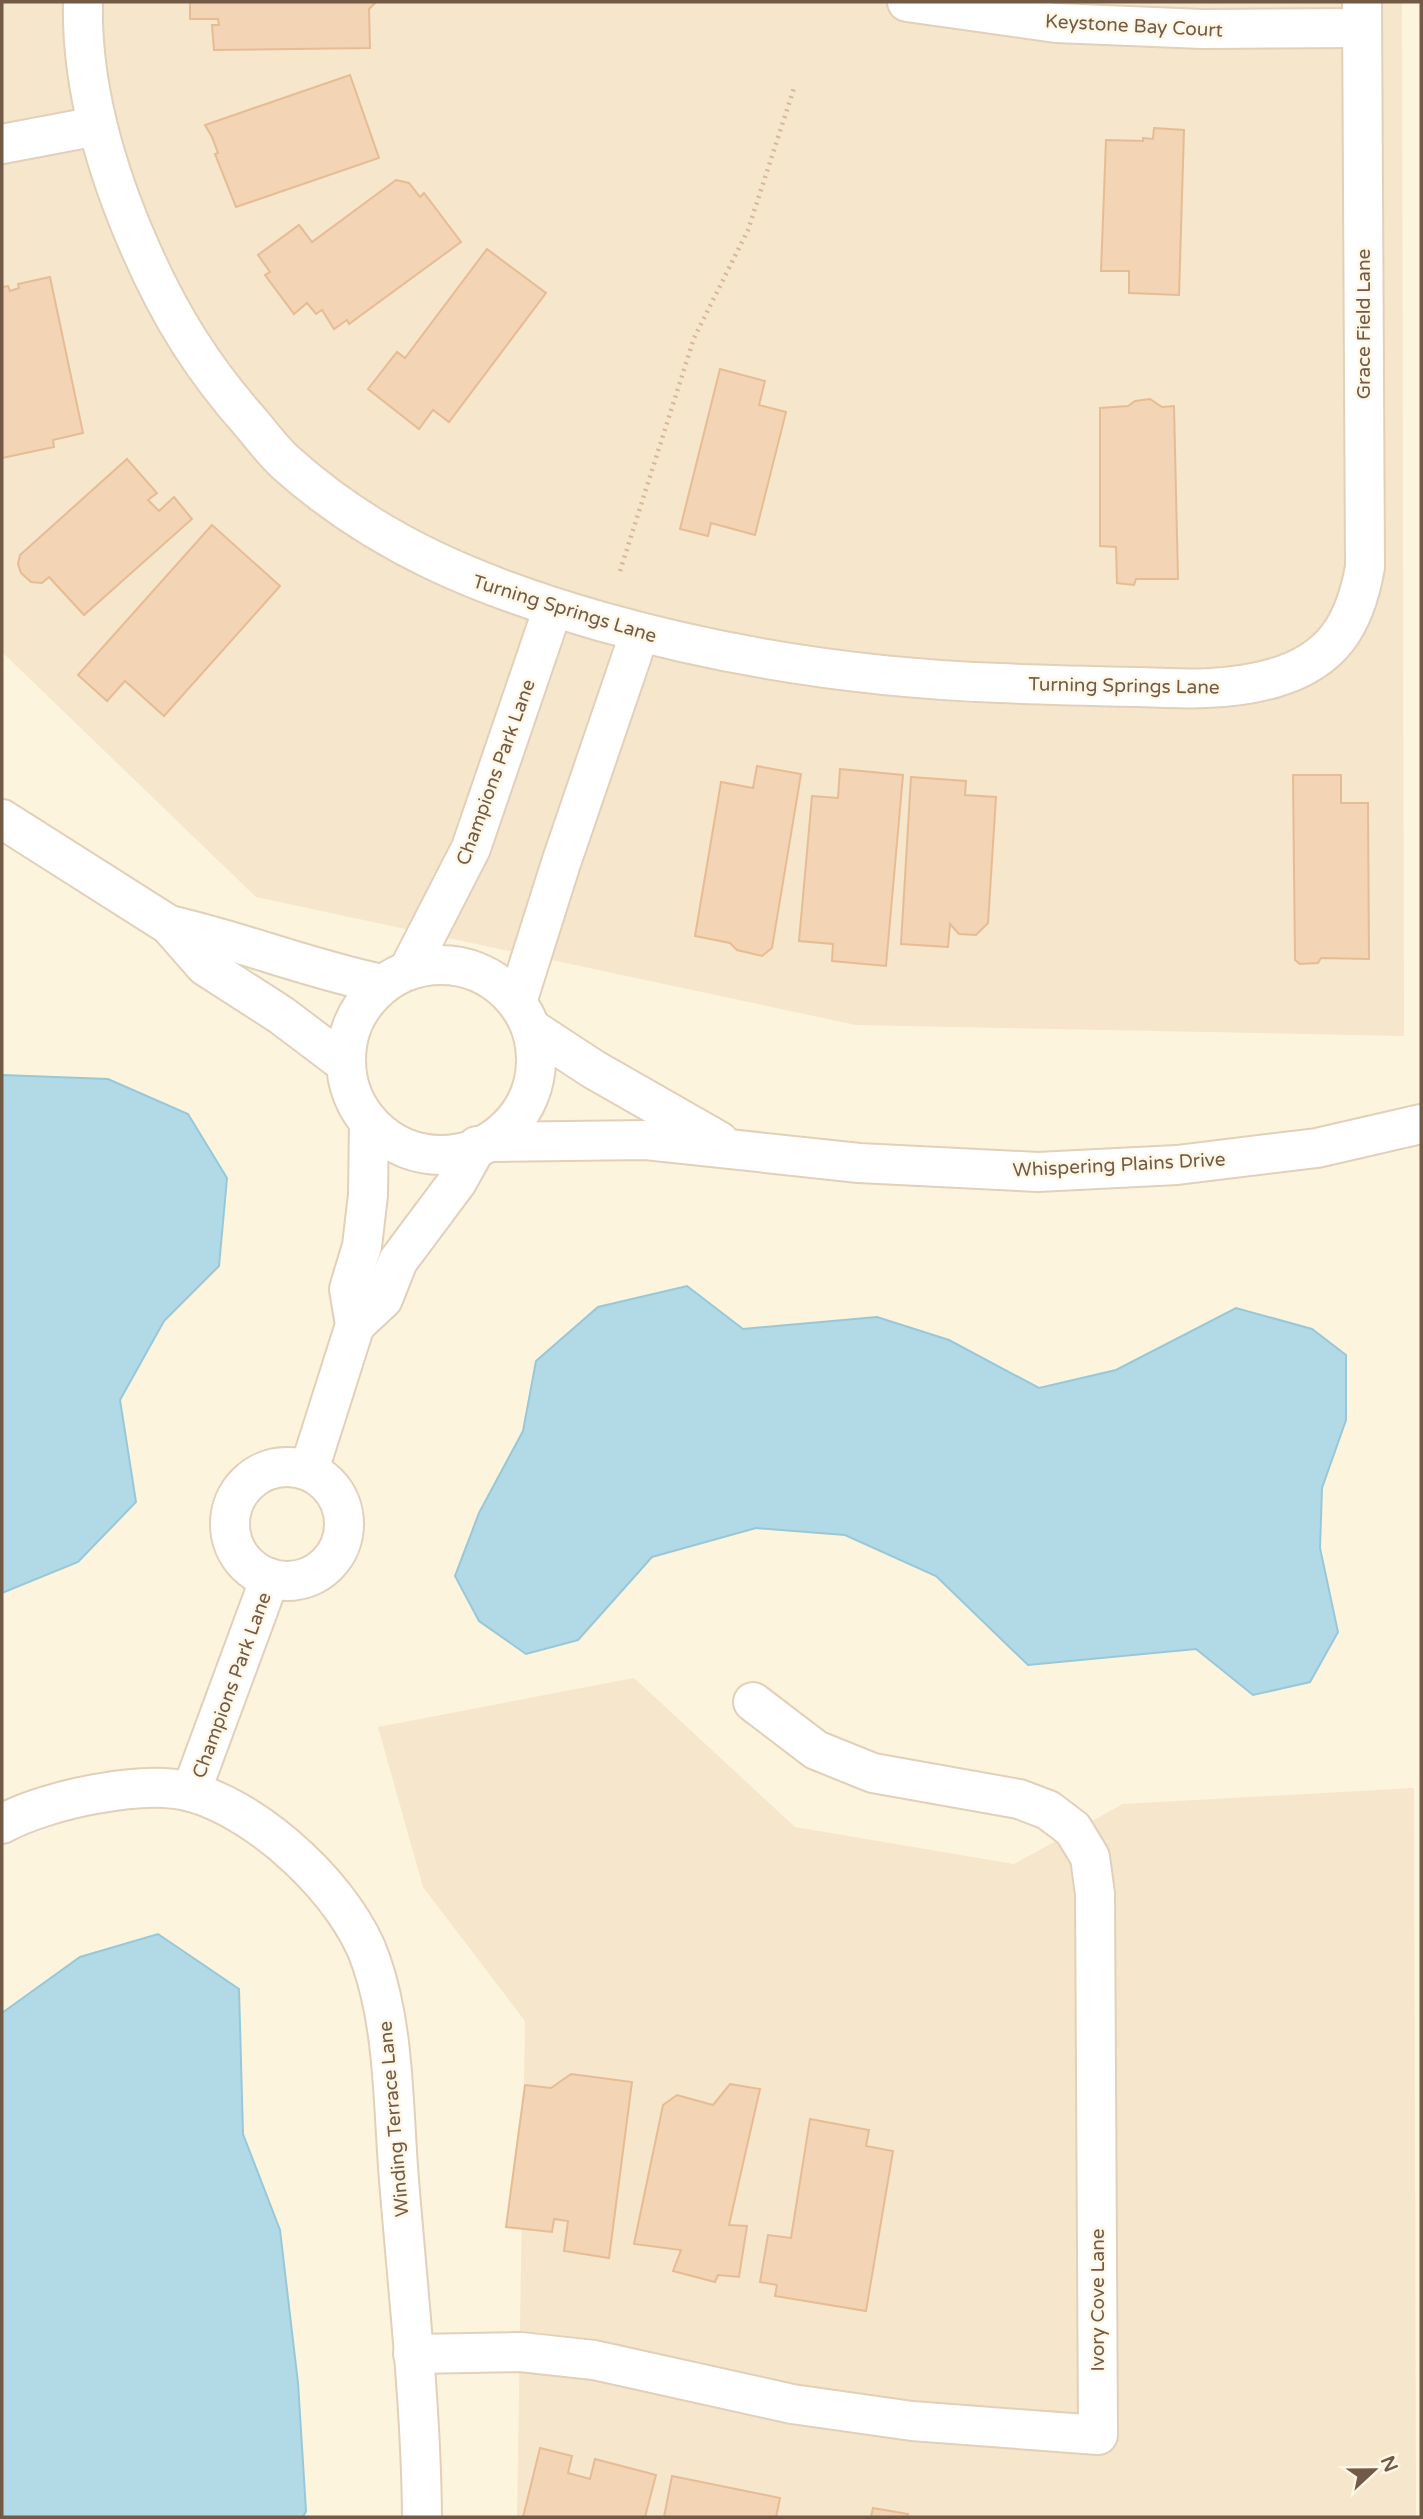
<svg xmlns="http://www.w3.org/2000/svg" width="1423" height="2519" font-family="'Varela Round',sans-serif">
  <rect width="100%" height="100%" fill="#fdf4de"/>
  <g fill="#f5e6cc">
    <path d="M 2,2 L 1402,2 L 1404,1036 L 856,1025 L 256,897 L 2,652 Z"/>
    <path d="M 634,1678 L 795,1827 L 1014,1864 L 1123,1804 L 1414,1788 L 1416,2517 L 517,2517 L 525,2021 L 423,1887 L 378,1727 Z"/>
  </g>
  <g fill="#b2dae6" stroke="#98c8d8" stroke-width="2">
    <path d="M 2,1075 L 108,1079 L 188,1114 L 227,1178 L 219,1266 L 164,1321 L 120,1400 L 136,1502 L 78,1562 L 2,1593 Z"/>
    <path d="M 687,1286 L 743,1329 L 877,1317 L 949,1340 L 1039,1388 L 1116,1370 L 1236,1308 L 1312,1329 L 1346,1355 L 1346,1420 L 1322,1488 L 1320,1548 L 1338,1632 L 1310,1682 L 1253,1695 L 1196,1649 L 1028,1665 L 936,1576 L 845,1535 L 756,1528 L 652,1557 L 578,1640 L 526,1654 L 479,1621 L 455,1576 L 479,1513 L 523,1431 L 536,1361 L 598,1307 Z"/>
    <path d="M 158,1934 L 239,1989 L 243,2134 L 280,2230 L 298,2383 L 306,2511 L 303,2517 L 2,2517 L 2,2013 L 80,1957 Z"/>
  </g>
  <g fill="#f3d4b4" stroke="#e6bc94" stroke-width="2">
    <path d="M 190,2 L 376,2 L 369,9 L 370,48 L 214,50 L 212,25 L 219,25 L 218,19 L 190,19 Z"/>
    <path d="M 350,75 L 379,158 L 236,207 L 215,154 L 218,153 L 212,137 L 205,125 Z"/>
    <path d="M 1154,128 L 1184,130 L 1179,295 L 1129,293 L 1129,271 L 1101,271 L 1106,140 L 1143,141 L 1143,138 L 1153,139 Z"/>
    <path d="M 396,180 L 409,183 L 420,197 L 424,193 L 461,242 L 349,324 L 347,320 L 334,329 L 322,310 L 316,314 L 307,303 L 294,314 L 265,275 L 270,272 L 258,255 L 299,225 L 312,242 Z"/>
    <path d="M 487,249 L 546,293 L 449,422 L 433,410 L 419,429 L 368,389 L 397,352 L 405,358 Z"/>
    <path d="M 50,277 L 83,433 L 53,440 L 54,447 L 2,458 L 2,287 L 8,286 L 10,291 L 19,288 L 18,284 Z"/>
    <path d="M 720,369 L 765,381 L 759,405 L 786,412 L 755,535 L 711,523 L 708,536 L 680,529 Z"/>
    <path d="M 1150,399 L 1162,407 L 1174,406 L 1178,579 L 1136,579 L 1134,585 L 1117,583 L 1116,547 L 1100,546 L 1100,408 L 1128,406 L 1135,401 Z"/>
    <path d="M 127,459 L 157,493 L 148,500 L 159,511 L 174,497 L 192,519 L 84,615 L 49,577 L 42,583 L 31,582 L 21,573 L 18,564 L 20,555 Z"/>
    <path d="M 212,525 L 280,586 L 164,716 L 125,681 L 107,701 L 78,675 Z"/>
    <path d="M 757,766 L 801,774 L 772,948 L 762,956 L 737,950 L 730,943 L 695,936 L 721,782 L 753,788 Z"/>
    <path d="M 840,769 L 903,775 L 886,966 L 832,961 L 833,944 L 799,941 L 812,796 L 838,798 Z"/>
    <path d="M 1293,775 L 1341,775 L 1341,803 L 1368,803 L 1369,959 L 1321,958 L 1318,963 L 1300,964 L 1295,960 Z"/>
    <path d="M 911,777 L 966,781 L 965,795 L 996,797 L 988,923 L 976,935 L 959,934 L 950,924 L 948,947 L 901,944 Z"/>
    <path d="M 571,2074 L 632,2082 L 609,2258 L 564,2251 L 568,2221 L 554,2219 L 552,2232 L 506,2227 L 525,2085 L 551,2088 Z"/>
    <path d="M 730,2084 L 760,2089 L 729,2225 L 747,2226 L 739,2277 L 718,2275 L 715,2282 L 673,2271 L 681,2250 L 634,2244 L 663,2105 L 677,2095 L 713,2105 Z"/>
    <path d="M 810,2119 L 869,2130 L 866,2146 L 893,2151 L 866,2311 L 775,2296 L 777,2285 L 760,2282 L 768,2235 L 791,2238 Z"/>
    <path d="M 540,2448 L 572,2456 L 568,2473 L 590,2479 L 595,2459 L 656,2475 L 645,2517 L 523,2517 Z"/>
    <path d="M 672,2476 L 780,2498 L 776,2517 L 664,2517 Z"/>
    <path d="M 873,2508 L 908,2514 L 907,2517 L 871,2517 Z"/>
  </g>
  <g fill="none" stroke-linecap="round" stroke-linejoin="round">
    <defs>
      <g id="minor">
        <path d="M 83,2 C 81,87 107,173 141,250 C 170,316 203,369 251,423 C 262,436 272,450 285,462 C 378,546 484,588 603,622 C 734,659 865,678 1000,683 C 1046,685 1092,686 1138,687 C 1183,689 1230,691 1274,678 C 1333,661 1355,624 1365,567 L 1362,2"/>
        <path d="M 907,2 L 1056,23 L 1202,29 L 1362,28"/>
        <path d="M 2,144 L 97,126"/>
        <path d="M 2,819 L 169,925 L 205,966 L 281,1015 L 346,1064"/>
        <path d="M 169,925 C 241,941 309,969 382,984"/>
        <circle cx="441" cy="1060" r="95"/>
        <path d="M 409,969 L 471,848 L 553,608"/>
        <path d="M 517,1002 L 561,863 L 640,632"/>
        <path d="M 532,1029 L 593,1069 L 719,1141"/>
        <path d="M 490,1142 L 646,1140 L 859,1163 L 1038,1172 L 1177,1165 L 1317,1148 L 1421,1124"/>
        <path d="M 355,1325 L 383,1299 L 398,1261 L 457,1182 L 477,1146"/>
        <circle cx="287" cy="1524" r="57"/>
        <path d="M 309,1470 L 355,1325 L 349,1289 L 362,1246 L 368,1195 L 369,1122"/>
        <path d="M 191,1792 L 270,1578"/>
        <path d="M 2,1824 C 45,1800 143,1779 191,1792 C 261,1811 348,1893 371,1961 C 395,2030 393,2108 399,2180 C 408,2292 421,2405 422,2517"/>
        <path d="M 413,2354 L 521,2352 L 594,2360 L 792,2404 L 912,2421 L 1098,2435 L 1095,1894 L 1090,1857 L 1073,1829 L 1048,1810 L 1019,1799 L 873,1773 L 816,1750 L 753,1702"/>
      </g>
    </defs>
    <use href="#minor" stroke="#e1d0ba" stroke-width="42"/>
    <path stroke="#d7b798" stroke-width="4.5" stroke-dasharray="2 5" stroke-linecap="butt" d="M 620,571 L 694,338 L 748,230 L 795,85"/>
    <use href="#minor" stroke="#fff" stroke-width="38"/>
  </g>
  <g text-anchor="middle" stroke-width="5" stroke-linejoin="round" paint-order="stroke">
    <g font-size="19" fill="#735a46" stroke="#fff7e5">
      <text transform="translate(1134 25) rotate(3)" y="7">Keystone Bay Court</text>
      <text transform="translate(1363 324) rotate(-90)" y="7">Grace Field Lane</text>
      <text transform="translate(565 608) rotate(17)" y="7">Turning Springs Lane</text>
      <text transform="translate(1124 685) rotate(1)" y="7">Turning Springs Lane</text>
      <text transform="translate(495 772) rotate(-70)" y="7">Champions Park Lane</text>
      <text transform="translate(1119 1164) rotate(-3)" y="7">Whispering Plains Drive</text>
      <text transform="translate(231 1685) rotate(-70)" y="7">Champions Park Lane</text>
      <text transform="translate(393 2119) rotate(-95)" y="7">Winding Terrace Lane</text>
      <text transform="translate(1097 2300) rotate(-90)" y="7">Ivory Cove Lane</text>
    </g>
  </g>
  <rect width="1423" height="2519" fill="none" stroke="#735a46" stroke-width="7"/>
  <g transform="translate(1374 2470) rotate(68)" stroke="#fff7e5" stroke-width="5" paint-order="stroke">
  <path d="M0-5L12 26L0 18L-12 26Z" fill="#735a46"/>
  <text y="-10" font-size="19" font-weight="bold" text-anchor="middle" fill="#735a46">N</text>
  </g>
</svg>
